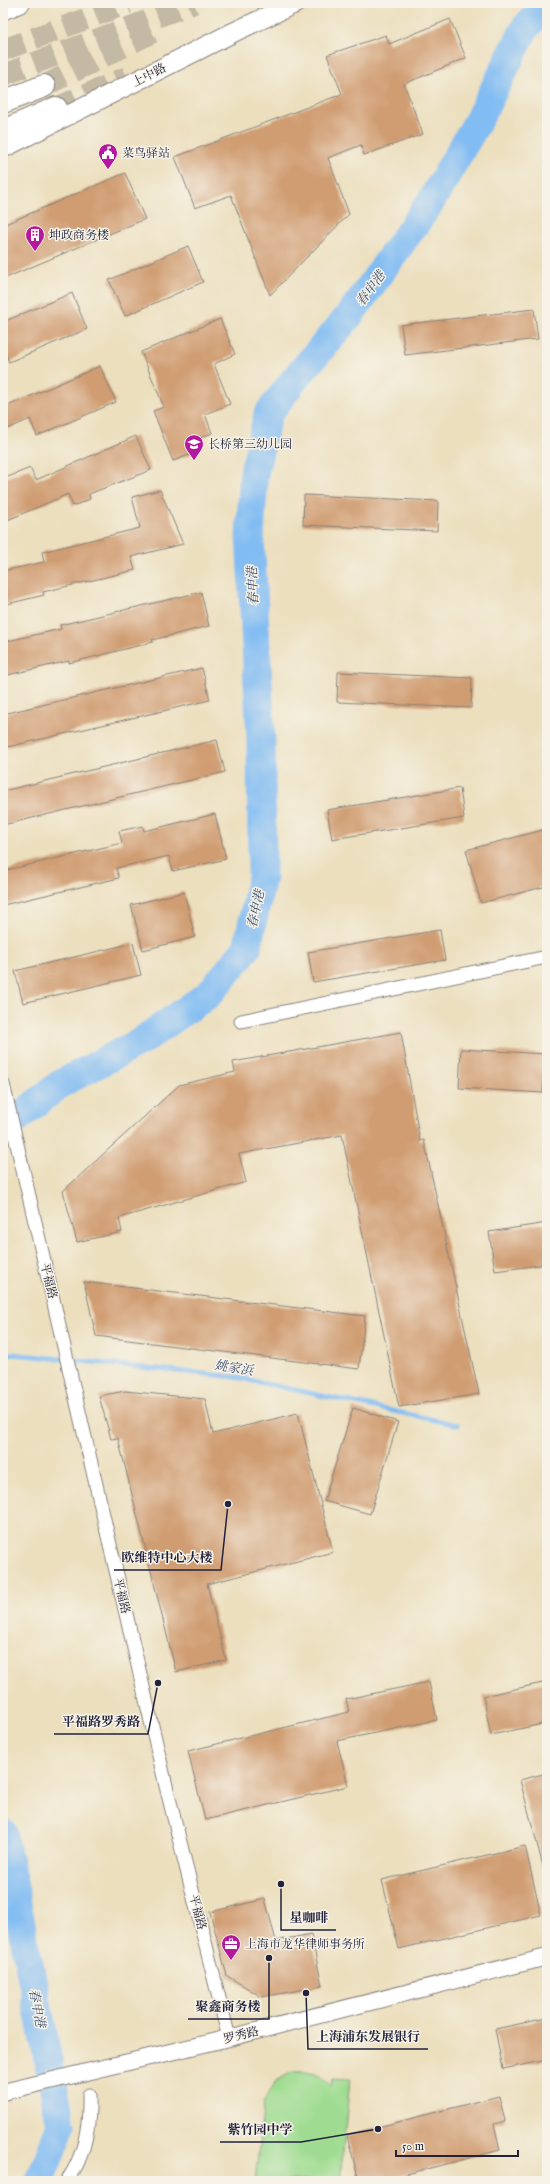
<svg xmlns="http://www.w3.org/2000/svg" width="550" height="2184" font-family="'IM FELL English','Noto Serif SC',serif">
  <rect width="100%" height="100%" fill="#f7f3e8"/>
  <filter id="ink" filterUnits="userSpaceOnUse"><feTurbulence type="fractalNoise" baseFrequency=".025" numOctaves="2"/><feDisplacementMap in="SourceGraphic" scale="8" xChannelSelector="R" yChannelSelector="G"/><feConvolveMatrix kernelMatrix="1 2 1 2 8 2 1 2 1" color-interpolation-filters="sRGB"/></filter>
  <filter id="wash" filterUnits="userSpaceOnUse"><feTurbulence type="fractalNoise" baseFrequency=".012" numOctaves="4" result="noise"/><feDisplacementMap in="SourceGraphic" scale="16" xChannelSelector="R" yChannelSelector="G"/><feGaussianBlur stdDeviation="0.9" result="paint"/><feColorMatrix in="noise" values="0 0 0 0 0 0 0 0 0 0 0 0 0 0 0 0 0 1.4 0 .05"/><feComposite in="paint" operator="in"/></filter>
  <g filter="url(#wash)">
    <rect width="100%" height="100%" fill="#ecdfbe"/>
    <path fill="#9fdc91" stroke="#607f66" d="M 292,2072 C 310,2072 319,2071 331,2086 L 333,2078 L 350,2079 L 340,2181 L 255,2181 L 264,2101 L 275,2082 Z"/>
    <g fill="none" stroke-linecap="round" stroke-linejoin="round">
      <path stroke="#81bcf3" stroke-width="5" d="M 3,1353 L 235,1377 L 458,1425"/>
      <g stroke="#81bcf3" stroke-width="29">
        <path d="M 3,1130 L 60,1084 L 140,1042 L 209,994 L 247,948 L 262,877 L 261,740 L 250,536 L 254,473 L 268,414 L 294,380 L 349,316 L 430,203 L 479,119 L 525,28 L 547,5"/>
        <path d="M 3,1833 L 61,2125 L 40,2181"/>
      </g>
    </g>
    <g id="blocks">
      <g fill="#d09d72">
        <path d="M 450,19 L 466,58 L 404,84 L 423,134 L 364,155 L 361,145 L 328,158 L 349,214 L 270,295 L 231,195 L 195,208 L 175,157 L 342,94 L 327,55 L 386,35 L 389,44 Z"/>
        <path d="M 125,173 L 145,219 L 3,279 L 3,225 Z"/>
        <path d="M 188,246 L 203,282 L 125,316 L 109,280 Z"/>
        <path d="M 72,293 L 87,329 L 9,362 L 3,349 L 3,322 Z"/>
        <path d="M 534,309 L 538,339 L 405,355 L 401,325 Z"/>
        <path d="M 220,319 L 235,354 L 214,364 L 230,404 L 205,414 L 212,433 L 192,441 L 197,452 L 173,461 L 153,411 L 164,407 L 141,352 Z"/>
        <path d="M 100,366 L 116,402 L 37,436 L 30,419 L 3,431 L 3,408 Z"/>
        <path d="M 136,436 L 151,470 L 89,494 L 90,499 L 73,506 L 68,494 L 3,522 L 3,479 L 30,468 L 36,480 Z"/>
        <path d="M 160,490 L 183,544 L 131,557 L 135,570 L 43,592 L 44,595 L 3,605 L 3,571 L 44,562 L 42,552 L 140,528 L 132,497 Z"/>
        <path d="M 304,495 L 438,501 L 437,531 L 303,525 Z"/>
        <path d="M 201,592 L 209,626 L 152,640 L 153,642 L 69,663 L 69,661 L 3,676 L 3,642 L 61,629 L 60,625 Z"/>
        <path d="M 202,668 L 210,700 L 3,748 L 3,714 Z"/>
        <path d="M 338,672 L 472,678 L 471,708 L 337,702 Z"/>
        <path d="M 217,740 L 225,772 L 3,825 L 3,791 Z"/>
        <path d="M 460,788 L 464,818 L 332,839 L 327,810 Z"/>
        <path d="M 215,814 L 226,859 L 173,871 L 169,856 L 116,868 L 119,878 L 3,905 L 3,871 L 122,843 L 119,831 L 143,826 L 144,831 Z"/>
        <path d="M 547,829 L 547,886 L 481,903 L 466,850 Z"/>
        <path d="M 184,892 L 195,937 L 143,950 L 131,905 Z"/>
        <path d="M 440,930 L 445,960 L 313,982 L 308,952 Z"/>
        <path d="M 133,943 L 141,975 L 23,1003 L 15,971 Z"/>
        <path d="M 401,1032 L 420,1141 L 424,1140 L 479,1394 L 399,1407 L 342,1135 L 239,1154 L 246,1182 L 119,1218 L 122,1232 L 77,1242 L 63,1191 L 179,1085 L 235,1072 L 233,1062 Z"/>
        <path d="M 461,1049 L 545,1054 L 543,1093 L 459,1088 Z"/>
        <path d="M 547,1223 L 547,1264 L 495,1271 L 489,1232 Z"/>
        <path d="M 84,1282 L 365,1316 L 359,1369 L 96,1336 Z"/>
        <path d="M 125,1391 L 205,1399 L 213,1434 L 298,1413 L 333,1552 L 207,1584 L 226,1660 L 176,1672 L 118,1438 L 111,1439 L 99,1396 Z"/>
        <path d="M 353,1408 L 398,1422 L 370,1514 L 324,1501 Z"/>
        <path d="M 429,1682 L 437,1720 L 337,1741 L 348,1786 L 205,1820 L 188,1751 L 349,1712 L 346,1699 Z"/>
        <path d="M 547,1682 L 547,1723 L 491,1735 L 483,1696 Z"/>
        <path d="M 547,1773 L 547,1865 L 543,1866 L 520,1780 Z"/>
        <path d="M 525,1846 L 541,1915 L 399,1949 L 382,1880 Z"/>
        <path d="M 265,1899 L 276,1941 L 311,1934 L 322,1986 L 262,1997 L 227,1976 L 210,1912 Z"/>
        <path d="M 547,2018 L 547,2060 L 503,2069 L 495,2029 Z"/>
        <path d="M 499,2096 L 505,2121 L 494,2124 L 500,2150 L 380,2181 L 359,2181 L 347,2135 Z"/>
      </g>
    </g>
  </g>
  <g filter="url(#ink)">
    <use href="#blocks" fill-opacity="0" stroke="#87807c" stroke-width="1"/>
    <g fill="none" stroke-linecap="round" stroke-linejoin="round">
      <g stroke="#c4b9a4" stroke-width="22" stroke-dasharray="22 11" stroke-linecap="butt">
        <path d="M 3,50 L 128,3"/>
        <path d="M 3,75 L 194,3"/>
        <path d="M 44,86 L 159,29"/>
        <path d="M 56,108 L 127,77"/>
      </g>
      <defs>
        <g id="minor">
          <path d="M 241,1021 L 547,957"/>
          <path d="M 3,1084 L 166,1786 L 229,2038"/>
          <path d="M 67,2181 C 85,2156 90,2125 89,2095"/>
        </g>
        <path id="tertiary" d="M 3,2092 L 229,2038 L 547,1957"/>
        <g id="secondary">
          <path d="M 3,10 L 20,3"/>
          <path d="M 3,148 L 234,32 L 296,3"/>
        </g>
        <g id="trunk">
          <path d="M 3,102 L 44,86"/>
          <path d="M 3,131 L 56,108"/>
        </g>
      </defs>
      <use href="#minor" stroke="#87807c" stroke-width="15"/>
      <use href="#tertiary" stroke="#87807c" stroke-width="18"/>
      <use href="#secondary" stroke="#87807c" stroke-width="21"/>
      <use href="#trunk" stroke="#87807c" stroke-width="24"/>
      <use href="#minor" stroke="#fff" stroke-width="13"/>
      <use href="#tertiary" stroke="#fff" stroke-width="16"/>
      <use href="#secondary" stroke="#fff" stroke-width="19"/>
      <use href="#trunk" stroke="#fff" stroke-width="22"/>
    </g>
  </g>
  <defs>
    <symbol id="civic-pin" viewBox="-11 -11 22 30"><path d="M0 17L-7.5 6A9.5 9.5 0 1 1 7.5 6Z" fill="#b5179e" stroke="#f7f3e8"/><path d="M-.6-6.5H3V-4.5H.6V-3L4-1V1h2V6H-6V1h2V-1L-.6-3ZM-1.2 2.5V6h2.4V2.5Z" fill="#fff"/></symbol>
    <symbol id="building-pin" viewBox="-11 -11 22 30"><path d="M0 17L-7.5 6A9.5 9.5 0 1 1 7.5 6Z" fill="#b5179e" stroke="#f7f3e8"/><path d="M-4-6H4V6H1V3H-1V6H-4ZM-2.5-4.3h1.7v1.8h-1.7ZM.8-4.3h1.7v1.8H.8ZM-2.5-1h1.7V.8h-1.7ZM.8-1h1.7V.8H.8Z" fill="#fff"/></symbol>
    <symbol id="school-pin" viewBox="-11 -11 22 30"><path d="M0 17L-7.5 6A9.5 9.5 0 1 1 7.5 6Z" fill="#b5179e" stroke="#f7f3e8"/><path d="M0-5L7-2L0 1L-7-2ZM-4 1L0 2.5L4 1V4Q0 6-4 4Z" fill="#fff"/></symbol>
    <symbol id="office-pin" viewBox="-11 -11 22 30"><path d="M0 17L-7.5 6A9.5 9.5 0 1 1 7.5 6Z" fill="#b5179e" stroke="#f7f3e8"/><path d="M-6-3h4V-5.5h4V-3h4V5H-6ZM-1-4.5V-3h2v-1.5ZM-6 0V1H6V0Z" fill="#fff"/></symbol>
  </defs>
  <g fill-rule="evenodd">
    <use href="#civic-pin" x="97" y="142" width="22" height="30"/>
    <use href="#building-pin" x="24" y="224" width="22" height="30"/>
    <use href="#school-pin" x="183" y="433" width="22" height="30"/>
    <use href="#office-pin" x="220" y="1933" width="22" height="30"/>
  </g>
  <g text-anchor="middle" stroke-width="3" stroke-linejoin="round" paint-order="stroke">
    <g font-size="12" fill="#22223b" stroke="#f7f3e8">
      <text transform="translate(149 75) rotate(-27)" y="4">上中路</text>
      <text transform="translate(49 1281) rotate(77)" y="4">平福路</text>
      <text transform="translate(122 1596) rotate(77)" y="4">平福路</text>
      <text transform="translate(198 1912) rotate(76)" y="4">平福路</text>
      <text transform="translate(241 2035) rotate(-14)" y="4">罗秀路</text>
    </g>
    <g font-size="12" fill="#22223b" stroke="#f7f3e8" text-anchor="start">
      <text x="122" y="157">菜鸟驿站</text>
      <text x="49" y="239">坤政商务楼</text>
      <text x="208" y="448">长桥第三幼儿园</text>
      <text x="245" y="1948">上海市龙华律师事务所</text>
    </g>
    <g font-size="13" font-style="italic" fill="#3e5072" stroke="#f7f3e8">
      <text transform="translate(370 288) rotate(-54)" y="5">春申港</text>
      <text transform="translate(252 586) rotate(-93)" y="5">春申港</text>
      <text transform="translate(255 909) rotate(-78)" y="5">春申港</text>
      <text transform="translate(234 1367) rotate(9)" y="5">姚家浜</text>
      <text transform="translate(38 2008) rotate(79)" y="5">春申港</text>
    </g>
  </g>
  <path fill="none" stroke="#22223b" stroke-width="1.5" d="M228 1504L221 1570H114M158 1683L148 1734H54M281 1884L281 1930H336M269 1958L269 2019H188M306 1993L308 2049H428M378 2129L301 2142H220"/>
  <g fill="#22223b" stroke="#f7f3e8" stroke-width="1.5">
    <circle cx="228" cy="1504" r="4"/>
    <circle cx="158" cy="1683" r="4"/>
    <circle cx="281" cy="1884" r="4"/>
    <circle cx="269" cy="1958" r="4"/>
    <circle cx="306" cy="1993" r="4"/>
    <circle cx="378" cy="2129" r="4"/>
  </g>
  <g font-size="13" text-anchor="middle" font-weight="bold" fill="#22223b" stroke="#f7f3e8" stroke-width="3" stroke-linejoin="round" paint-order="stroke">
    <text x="167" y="1562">欧维特中心大楼</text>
    <text x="101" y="1726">平福路罗秀路</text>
    <text x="309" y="1922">星咖啡</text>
    <text x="228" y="2011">聚鑫商务楼</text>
    <text x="368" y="2041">上海浦东发展银行</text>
    <text x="260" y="2134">紫竹园中学</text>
  </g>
  <rect width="550" height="2184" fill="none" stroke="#f7f3e8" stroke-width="16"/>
  <path d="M396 2150v6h122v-6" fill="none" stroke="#22223b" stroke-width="2"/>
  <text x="402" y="2150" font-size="12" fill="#22223b" stroke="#f7f3e8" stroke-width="3" paint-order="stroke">50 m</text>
</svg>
